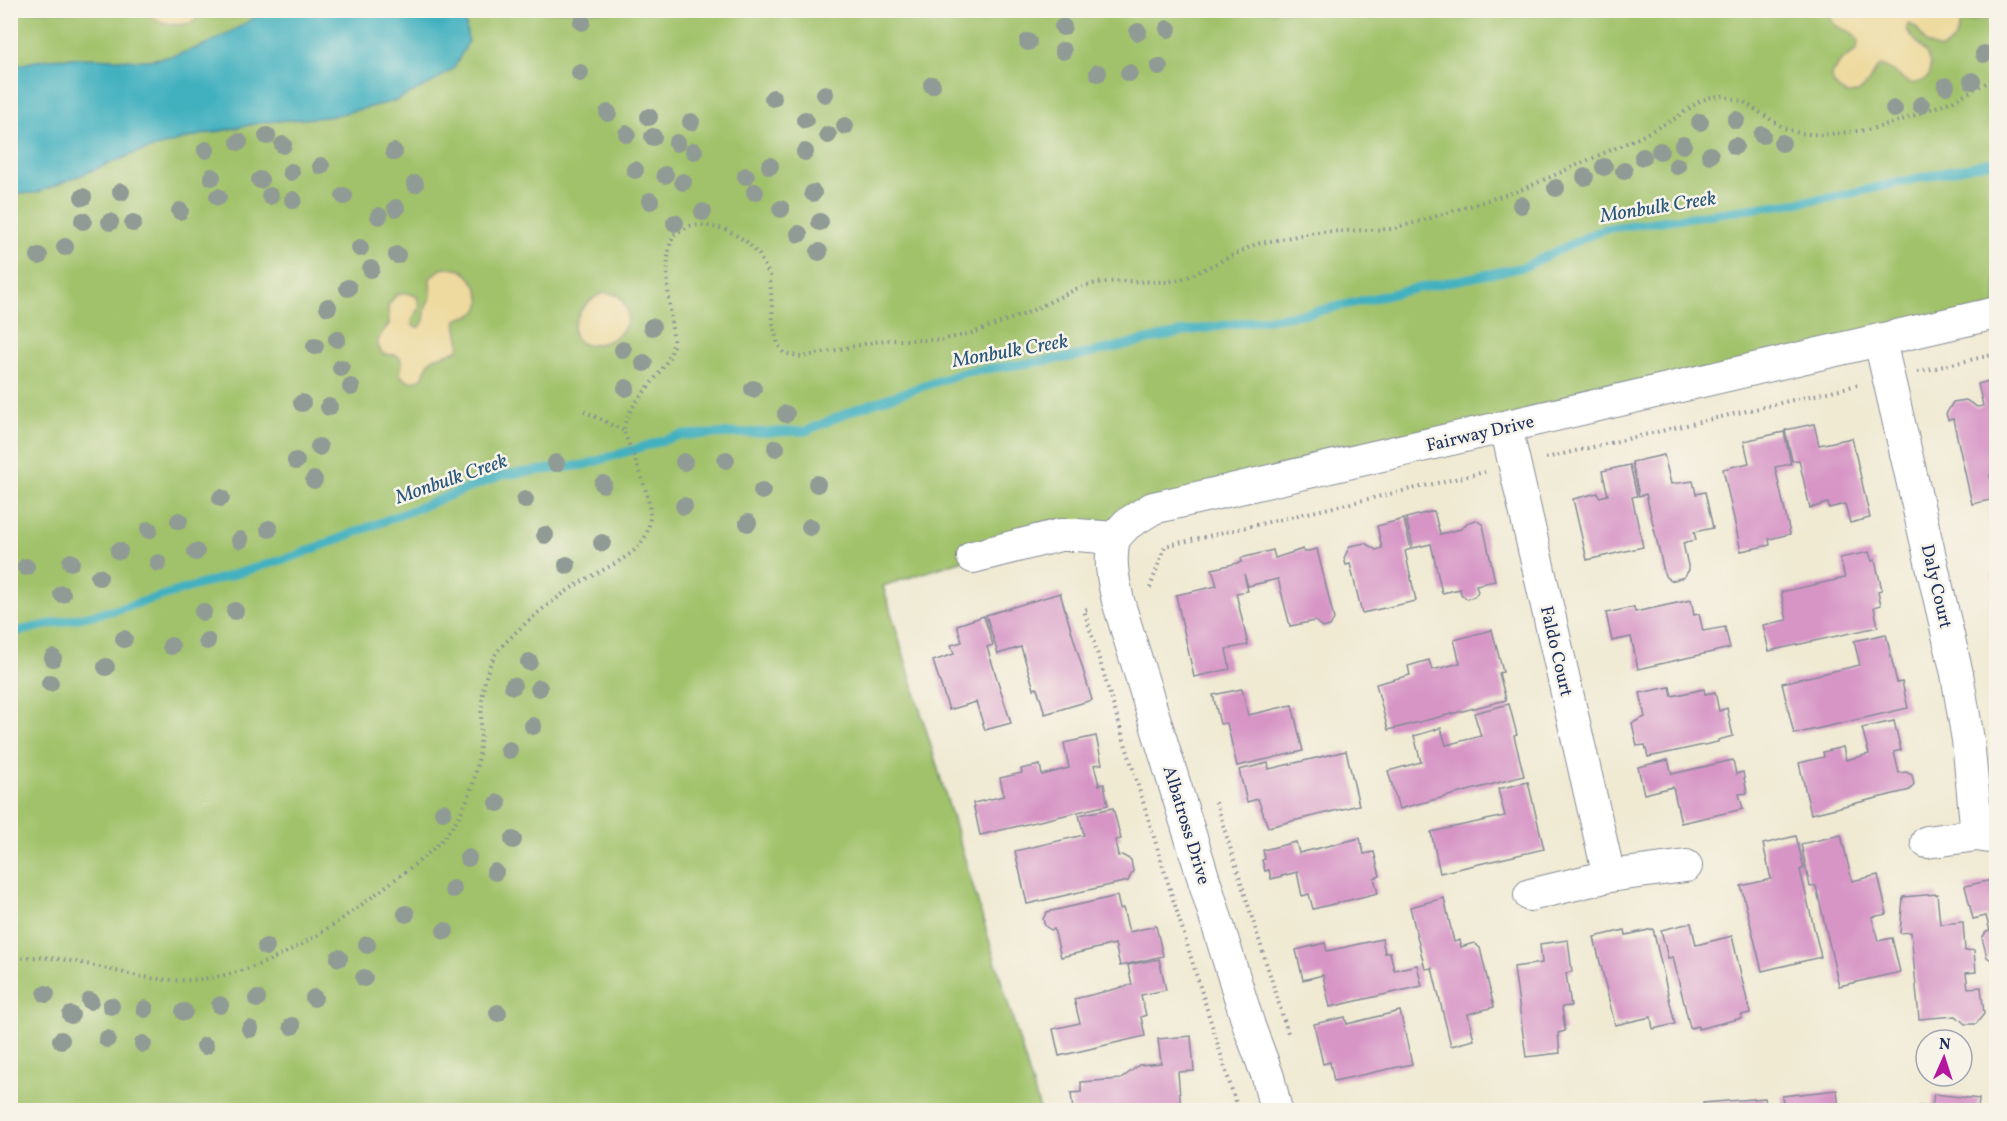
<svg xmlns="http://www.w3.org/2000/svg" width="2007" height="1121" font-family="Vollkorn,serif">
  <rect width="100%" height="100%" fill="#f7f3e8"/>
  <filter id="ink" filterUnits="userSpaceOnUse"><feTurbulence type="fractalNoise" baseFrequency=".0167" numOctaves="2"/><feDisplacementMap in="SourceGraphic" scale="12" xChannelSelector="R" yChannelSelector="G"/><feConvolveMatrix kernelMatrix="1 2 1 2 8 2 1 2 1" color-interpolation-filters="sRGB"/></filter>
  <filter id="wash" filterUnits="userSpaceOnUse"><feTurbulence type="fractalNoise" baseFrequency=".008" numOctaves="4" result="noise"/><feDisplacementMap in="SourceGraphic" scale="24" xChannelSelector="R" yChannelSelector="G"/><feGaussianBlur stdDeviation="1.35" result="paint"/><feColorMatrix in="noise" values="0 0 0 0 0 0 0 0 0 0 0 0 0 0 0 0 0 1.4 0 .05"/><feComposite in="paint" operator="in"/></filter>
  <g filter="url(#wash)">
    <rect width="100%" height="100%" fill="#f0ead3"/>
    <path fill="#a1c26b" stroke="#5e7864" stroke-width="1.5" d="M 10,11 L 1996,11 L 1996,315 L 1138,515 L 973,557 L 883,586 L 1040,1110 L 11,1110 Z"/>
    <g fill="#eeda9e" stroke="#84847e" stroke-width="1.5">
      <path d="M 145,11 L 204,11 C 200,16 196,21 190,23 C 174,28 155,22 145,11 Z"/>
      <path d="M 1828,11 L 1829,10 L 1993,11 L 1984,20 L 1961,21 C 1957,35 1955,44 1940,49 L 1927,44 L 1916,27 L 1909,24 L 1907,26 L 1907,30 C 1917,45 1935,55 1929,76 C 1905,97 1898,65 1879,66 C 1867,79 1869,93 1847,94 C 1837,90 1832,84 1831,74 L 1842,60 L 1857,50 L 1858,40 C 1850,24 1834,36 1828,11 Z"/>
      <path d="M 449,268 C 454,269 460,269 463,271 C 474,277 488,303 475,313 C 470,317 462,316 457,320 C 454,329 462,338 459,349 C 438,361 431,349 423,377 C 414,383 406,383 400,374 L 402,364 L 400,358 L 396,355 L 383,354 C 372,341 381,335 389,324 L 388,306 L 396,295 L 407,293 L 416,296 C 426,313 413,309 412,324 L 415,327 L 420,327 L 424,321 L 426,306 L 431,297 L 430,278 L 441,269 Z"/>
      <path d="M 604,293 L 618,295 C 659,341 554,368 577,318 C 582,307 592,297 604,293 Z"/>
    </g>
    <path fill="#43b1bf" stroke="#2f708e" stroke-width="1.5" d="M 264,11 L 460,11 L 466,24 L 468,42 L 454,68 L 435,81 L 395,101 L 328,117 L 264,122 L 196,136 L 136,153 L 36,193 L 11,194 L 11,68 C 45,55 78,58 115,59 C 125,60 136,61 147,60 C 192,56 228,35 264,11 Z"/>
    <g fill="none" stroke-linecap="round" stroke-linejoin="round">
      <path stroke="#43b1bf" stroke-width="9" d="M 10,633 L 115,610 L 295,556 L 502,475 L 584,465 L 681,435 L 806,431 L 856,409 L 965,372 L 1072,357 L 1187,331 L 1309,313 L 1409,290 L 1524,267 L 1603,229 L 1829,198 L 1996,161"/>
    </g>
    <g id="blocks">
      <g fill="#d795c6">
        <path d="M 1996,379 L 1996,474 L 1990,475 L 1995,499 L 1972,504 L 1953,419 L 1948,420 L 1946,414 L 1953,402 L 1966,400 L 1977,407 L 1983,406 L 1978,384 Z"/>
        <path d="M 1814,424 L 1819,445 L 1852,438 L 1870,518 L 1850,523 L 1845,504 L 1829,508 L 1828,503 L 1810,508 L 1799,460 L 1792,461 L 1785,430 Z"/>
        <path d="M 1784,432 L 1791,464 L 1775,467 L 1790,534 L 1769,539 L 1770,545 L 1741,551 L 1723,469 L 1749,463 L 1744,441 Z"/>
        <path d="M 1664,455 L 1671,484 L 1693,481 L 1696,494 L 1705,492 L 1713,528 L 1694,532 L 1696,540 L 1683,543 L 1689,570 L 1684,577 L 1671,581 L 1665,576 L 1646,494 L 1639,496 L 1632,462 Z"/>
        <path d="M 1630,465 L 1637,496 L 1632,497 L 1643,547 L 1587,560 L 1573,499 L 1598,493 L 1599,497 L 1608,495 L 1602,471 Z"/>
        <path d="M 1434,511 L 1440,534 L 1461,529 L 1467,523 L 1476,520 L 1483,525 L 1495,581 L 1476,585 L 1478,592 L 1474,597 L 1467,599 L 1461,594 L 1460,589 L 1442,593 L 1431,544 L 1413,548 L 1406,518 Z"/>
        <path d="M 1404,519 L 1411,549 L 1405,551 L 1416,601 L 1362,613 L 1350,564 L 1346,565 L 1344,558 L 1350,546 L 1365,543 L 1376,550 L 1382,548 L 1377,526 Z"/>
        <path d="M 1303,549 L 1304,552 L 1317,549 L 1334,619 L 1330,626 L 1323,628 L 1315,621 L 1290,626 L 1278,579 L 1248,586 L 1244,574 L 1248,591 L 1236,593 L 1248,645 L 1226,649 L 1230,669 L 1194,677 L 1176,595 L 1217,586 L 1212,569 L 1242,562 L 1241,558 L 1273,550 L 1275,558 Z"/>
        <path d="M 1869,552 L 1872,561 L 1875,560 L 1882,590 L 1878,591 L 1881,605 L 1874,607 L 1878,627 L 1769,651 L 1763,625 L 1787,620 L 1781,592 L 1845,578 L 1840,558 Z"/>
        <path d="M 1996,572 L 1996,592 L 1991,573 Z"/>
        <path d="M 1060,593 L 1092,700 L 1045,714 L 1037,688 L 1034,689 L 1021,647 L 998,654 L 986,615 Z"/>
        <path d="M 1691,600 L 1694,615 L 1699,614 L 1703,631 L 1725,627 L 1730,648 L 1638,669 L 1631,637 L 1612,641 L 1606,613 L 1634,607 L 1635,612 Z"/>
        <path d="M 984,616 L 993,645 L 987,647 L 1011,723 L 985,730 L 976,702 L 949,710 L 933,661 L 954,654 L 951,645 L 962,642 L 957,625 Z"/>
        <path d="M 1492,630 L 1503,672 L 1499,673 L 1506,700 L 1388,730 L 1376,684 L 1410,675 L 1408,666 L 1429,660 L 1432,670 L 1460,663 L 1454,640 Z"/>
        <path d="M 1886,634 L 1897,683 L 1902,682 L 1908,708 L 1794,734 L 1782,683 L 1860,665 L 1854,641 Z"/>
        <path d="M 1670,687 L 1672,696 L 1704,689 L 1705,694 L 1715,692 L 1719,711 L 1727,708 L 1733,736 L 1718,740 L 1718,742 L 1648,757 L 1645,745 L 1637,746 L 1632,723 L 1645,717 L 1640,693 Z"/>
        <path d="M 1242,689 L 1248,715 L 1292,705 L 1303,751 L 1237,766 L 1227,723 L 1220,724 L 1213,695 Z"/>
        <path d="M 1509,704 L 1517,735 L 1514,736 L 1524,776 L 1399,809 L 1388,771 L 1421,762 L 1414,736 L 1441,728 L 1446,745 L 1481,736 L 1474,713 Z"/>
        <path d="M 1894,721 L 1901,750 L 1894,752 L 1899,773 L 1906,772 L 1912,775 L 1914,784 L 1910,790 L 1811,814 L 1799,763 L 1824,757 L 1823,752 L 1843,747 L 1846,760 L 1869,754 L 1862,728 Z"/>
        <path d="M 1096,736 L 1102,764 L 1094,765 L 1099,785 L 1104,784 L 1108,805 L 980,835 L 973,803 L 1004,796 L 1000,778 L 1022,773 L 1021,769 L 1040,765 L 1042,775 L 1069,768 L 1064,743 Z"/>
        <path d="M 1346,751 L 1359,805 L 1268,827 L 1258,799 L 1247,802 L 1239,770 L 1268,763 L 1269,769 Z"/>
        <path d="M 1668,760 L 1672,774 L 1733,760 L 1736,774 L 1743,772 L 1747,793 L 1739,794 L 1743,809 L 1681,823 L 1673,787 L 1644,794 L 1638,767 Z"/>
        <path d="M 1528,782 L 1544,849 L 1440,873 L 1431,832 L 1505,816 L 1498,789 Z"/>
        <path d="M 1113,808 L 1121,839 L 1115,840 L 1118,856 L 1122,855 L 1131,860 L 1133,871 L 1128,881 L 1027,904 L 1015,851 L 1084,835 L 1079,815 Z"/>
        <path d="M 1841,835 L 1852,881 L 1878,875 L 1887,914 L 1872,917 L 1878,941 L 1892,938 L 1900,972 L 1839,986 L 1816,886 L 1810,887 L 1801,844 Z"/>
        <path d="M 1796,836 L 1804,868 L 1800,870 L 1821,957 L 1762,971 L 1741,886 L 1771,879 L 1763,844 Z"/>
        <path d="M 1360,838 L 1364,854 L 1374,852 L 1380,876 L 1374,878 L 1378,893 L 1313,909 L 1309,894 L 1302,896 L 1297,872 L 1271,879 L 1269,870 L 1265,871 L 1262,860 L 1265,859 L 1263,850 L 1296,842 L 1299,853 Z"/>
        <path d="M 1996,879 L 1996,960 L 1993,961 L 1987,957 L 1982,938 L 1986,932 L 1990,931 L 1986,916 L 1973,919 L 1965,886 Z"/>
        <path d="M 1937,894 L 1940,924 L 1963,922 L 1965,951 L 1974,950 L 1976,972 L 1966,973 L 1968,988 L 1981,987 L 1984,1014 L 1976,1024 L 1965,1024 L 1956,1016 L 1919,1019 L 1911,932 L 1900,933 L 1903,897 Z"/>
        <path d="M 1117,896 L 1120,909 L 1123,908 L 1129,932 L 1156,926 L 1163,956 L 1120,966 L 1115,944 L 1061,957 L 1054,929 L 1051,930 L 1045,926 L 1043,919 L 1047,912 Z"/>
        <path d="M 1444,898 L 1454,942 L 1460,940 L 1461,947 L 1474,943 L 1480,948 L 1494,1007 L 1468,1014 L 1474,1040 L 1451,1046 L 1432,968 L 1425,969 L 1410,907 Z"/>
        <path d="M 1691,923 L 1696,945 L 1732,936 L 1750,1013 L 1741,1015 L 1742,1018 L 1698,1029 L 1698,1026 L 1690,1028 L 1673,957 L 1668,958 L 1661,930 Z"/>
        <path d="M 1653,929 L 1675,1024 L 1653,1029 L 1651,1017 L 1615,1025 L 1594,937 L 1625,930 L 1626,935 Z"/>
        <path d="M 1382,939 L 1385,953 L 1390,952 L 1394,970 L 1417,965 L 1422,986 L 1330,1007 L 1323,975 L 1303,980 L 1296,950 L 1325,943 L 1327,951 Z"/>
        <path d="M 1568,940 L 1572,972 L 1566,973 L 1571,1006 L 1562,1007 L 1565,1031 L 1558,1033 L 1560,1053 L 1526,1057 L 1514,967 L 1542,963 L 1540,944 Z"/>
        <path d="M 1159,959 L 1166,990 L 1141,995 L 1146,1015 L 1141,1017 L 1145,1036 L 1059,1056 L 1053,1029 L 1080,1023 L 1074,999 L 1132,985 L 1128,965 Z"/>
        <path d="M 1400,1011 L 1412,1064 L 1334,1081 L 1330,1062 L 1323,1064 L 1314,1024 L 1345,1017 L 1347,1024 Z"/>
        <path d="M 1191,1036 L 1194,1071 L 1178,1072 L 1181,1110 L 1073,1110 L 1071,1093 L 1081,1092 L 1081,1082 L 1121,1079 L 1139,1065 L 1161,1063 L 1158,1039 Z"/>
        <path d="M 1837,1090 L 1839,1110 L 1784,1110 L 1782,1096 Z"/>
        <path d="M 1934,1094 L 1979,1099 L 1978,1110 L 1919,1110 L 1919,1106 L 1932,1107 Z"/>
        <path d="M 1765,1098 L 1767,1110 L 1704,1110 L 1703,1103 Z"/>
      </g>
    </g>
  </g>
  <g filter="url(#ink)">
    <use href="#blocks" fill-opacity="0" stroke="#868c98" stroke-width="1.5"/>
    <g fill="none" stroke-linecap="round" stroke-linejoin="round">
      <defs>
        <g id="street">
          <path d="M 1880,341 L 1957,674 L 1968,740 L 1977,835"/>
          <path d="M 1506,427 L 1609,876"/>
          <path d="M 1114,538 C 1109,560 1113,579 1118,601 L 1249,1026 L 1268,1077 L 1276,1110"/>
          <path d="M 973,557 L 1060,535 L 1077,535 L 1114,538 L 1127,524 L 1153,508 L 1996,313"/>
          <path d="M 1927,842 L 1977,835 L 1996,838"/>
          <path d="M 1530,895 L 1609,876 L 1686,866"/>
        </g>
      </defs>
      <use href="#street" stroke="#868c98" stroke-width="34"/>
      <g stroke="#868c98" stroke-width="4" stroke-dasharray="1.5 4.5" stroke-linecap="butt">
        <path d="M 1918,372 L 1996,354"/>
        <path d="M 584,411 L 624,431"/>
        <path d="M 1546,458 L 1857,385"/>
        <path d="M 1150,588 L 1165,546 L 1485,472"/>
        <path d="M 1087,609 L 1084,610 L 1238,1110"/>
        <path d="M 1216,802 L 1289,1036"/>
        <path d="M 10,959 C 65,950 116,977 170,980 C 255,984 325,933 389,884 C 415,864 443,846 459,816 C 469,799 476,776 479,756 C 484,719 475,673 504,644 C 525,622 550,602 576,585 C 595,573 623,562 638,547 C 646,539 650,526 650,515 C 650,492 633,455 624,432 C 623,404 668,375 673,345 C 674,338 672,329 671,322 C 669,294 663,262 673,235 L 690,226 L 701,225 L 725,229 L 746,241 L 759,255 L 770,276 L 773,323 L 778,345 L 784,353 L 802,357 L 884,340 L 940,340 L 969,334 L 1025,314 L 1076,289 L 1096,283 L 1120,281 L 1167,282 L 1186,278 L 1256,244 L 1316,232 L 1391,229 L 1414,223 L 1521,190 L 1638,138 L 1674,119 L 1700,101 L 1711,97 L 1722,96 L 1742,101 L 1784,128 L 1799,133 L 1821,135 L 1867,130 L 1891,124 L 1952,101 L 1996,78"/>
      </g>
      <use href="#street" stroke="#fff" stroke-width="32"/>
    </g>
    <g fill="#919b95">
      <circle cx="582" cy="22" r="9"/>
      <circle cx="1063" cy="27" r="9"/>
      <circle cx="1168" cy="29" r="9"/>
      <circle cx="1138" cy="32" r="9"/>
      <circle cx="1028" cy="42" r="9"/>
      <circle cx="1063" cy="51" r="9"/>
      <circle cx="1984" cy="54" r="9"/>
      <circle cx="1159" cy="67" r="9"/>
      <circle cx="580" cy="73" r="9"/>
      <circle cx="1098" cy="73" r="9"/>
      <circle cx="1129" cy="73" r="9"/>
      <circle cx="1972" cy="81" r="9"/>
      <circle cx="932" cy="85" r="9"/>
      <circle cx="1946" cy="86" r="9"/>
      <circle cx="825" cy="94" r="9"/>
      <circle cx="773" cy="98" r="9"/>
      <circle cx="1921" cy="105" r="9"/>
      <circle cx="1894" cy="109" r="9"/>
      <circle cx="608" cy="113" r="9"/>
      <circle cx="649" cy="117" r="9"/>
      <circle cx="805" cy="120" r="9"/>
      <circle cx="1736" cy="120" r="9"/>
      <circle cx="691" cy="122" r="9"/>
      <circle cx="1700" cy="122" r="9"/>
      <circle cx="845" cy="126" r="9"/>
      <circle cx="627" cy="134" r="9"/>
      <circle cx="828" cy="135" r="9"/>
      <circle cx="1762" cy="135" r="9"/>
      <circle cx="267" cy="136" r="9"/>
      <circle cx="653" cy="137" r="9"/>
      <circle cx="239" cy="142" r="9"/>
      <circle cx="677" cy="143" r="9"/>
      <circle cx="1782" cy="143" r="9"/>
      <circle cx="283" cy="145" r="9"/>
      <circle cx="1683" cy="145" r="9"/>
      <circle cx="1735" cy="146" r="9"/>
      <circle cx="206" cy="150" r="9"/>
      <circle cx="694" cy="151" r="9"/>
      <circle cx="1660" cy="151" r="9"/>
      <circle cx="394" cy="152" r="9"/>
      <circle cx="805" cy="152" r="9"/>
      <circle cx="1710" cy="155" r="9"/>
      <circle cx="1643" cy="157" r="9"/>
      <circle cx="321" cy="166" r="9"/>
      <circle cx="770" cy="166" r="9"/>
      <circle cx="1677" cy="166" r="9"/>
      <circle cx="1604" cy="167" r="9"/>
      <circle cx="635" cy="170" r="9"/>
      <circle cx="1624" cy="171" r="9"/>
      <circle cx="291" cy="172" r="9"/>
      <circle cx="665" cy="175" r="9"/>
      <circle cx="746" cy="176" r="9"/>
      <circle cx="212" cy="177" r="9"/>
      <circle cx="1585" cy="177" r="9"/>
      <circle cx="260" cy="180" r="9"/>
      <circle cx="683" cy="182" r="9"/>
      <circle cx="415" cy="184" r="9"/>
      <circle cx="1556" cy="188" r="9"/>
      <circle cx="121" cy="192" r="9"/>
      <circle cx="755" cy="192" r="9"/>
      <circle cx="813" cy="193" r="9"/>
      <circle cx="270" cy="196" r="9"/>
      <circle cx="344" cy="196" r="9"/>
      <circle cx="83" cy="197" r="9"/>
      <circle cx="218" cy="197" r="9"/>
      <circle cx="293" cy="200" r="9"/>
      <circle cx="650" cy="201" r="9"/>
      <circle cx="1521" cy="205" r="9"/>
      <circle cx="396" cy="208" r="9"/>
      <circle cx="781" cy="209" r="9"/>
      <circle cx="180" cy="211" r="9"/>
      <circle cx="703" cy="212" r="9"/>
      <circle cx="379" cy="216" r="9"/>
      <circle cx="83" cy="221" r="9"/>
      <circle cx="110" cy="222" r="9"/>
      <circle cx="820" cy="222" r="9"/>
      <circle cx="133" cy="223" r="9"/>
      <circle cx="675" cy="223" r="9"/>
      <circle cx="799" cy="234" r="9"/>
      <circle cx="65" cy="247" r="9"/>
      <circle cx="360" cy="248" r="9"/>
      <circle cx="819" cy="252" r="9"/>
      <circle cx="397" cy="255" r="9"/>
      <circle cx="39" cy="256" r="9"/>
      <circle cx="371" cy="269" r="9"/>
      <circle cx="348" cy="288" r="9"/>
      <circle cx="328" cy="307" r="9"/>
      <circle cx="652" cy="327" r="9"/>
      <circle cx="337" cy="339" r="9"/>
      <circle cx="315" cy="346" r="9"/>
      <circle cx="623" cy="350" r="9"/>
      <circle cx="644" cy="363" r="9"/>
      <circle cx="341" cy="368" r="9"/>
      <circle cx="351" cy="387" r="9"/>
      <circle cx="626" cy="388" r="9"/>
      <circle cx="753" cy="389" r="9"/>
      <circle cx="302" cy="403" r="9"/>
      <circle cx="329" cy="407" r="9"/>
      <circle cx="786" cy="414" r="9"/>
      <circle cx="319" cy="447" r="9"/>
      <circle cx="776" cy="448" r="9"/>
      <circle cx="726" cy="460" r="9"/>
      <circle cx="296" cy="461" r="9"/>
      <circle cx="684" cy="462" r="9"/>
      <circle cx="556" cy="463" r="9"/>
      <circle cx="314" cy="480" r="9"/>
      <circle cx="603" cy="484" r="9"/>
      <circle cx="817" cy="484" r="9"/>
      <circle cx="762" cy="491" r="9"/>
      <circle cx="221" cy="498" r="9"/>
      <circle cx="525" cy="500" r="9"/>
      <circle cx="684" cy="506" r="9"/>
      <circle cx="179" cy="521" r="9"/>
      <circle cx="748" cy="523" r="9"/>
      <circle cx="810" cy="527" r="9"/>
      <circle cx="269" cy="529" r="9"/>
      <circle cx="149" cy="530" r="9"/>
      <circle cx="545" cy="535" r="9"/>
      <circle cx="240" cy="540" r="9"/>
      <circle cx="602" cy="543" r="9"/>
      <circle cx="119" cy="551" r="9"/>
      <circle cx="196" cy="552" r="9"/>
      <circle cx="71" cy="562" r="9"/>
      <circle cx="158" cy="563" r="9"/>
      <circle cx="567" cy="565" r="9"/>
      <circle cx="26" cy="567" r="9"/>
      <circle cx="99" cy="577" r="9"/>
      <circle cx="62" cy="594" r="9"/>
      <circle cx="235" cy="611" r="9"/>
      <circle cx="203" cy="612" r="9"/>
      <circle cx="124" cy="639" r="9"/>
      <circle cx="207" cy="641" r="9"/>
      <circle cx="171" cy="646" r="9"/>
      <circle cx="53" cy="658" r="9"/>
      <circle cx="529" cy="662" r="9"/>
      <circle cx="106" cy="667" r="9"/>
      <circle cx="50" cy="683" r="9"/>
      <circle cx="513" cy="686" r="9"/>
      <circle cx="539" cy="688" r="9"/>
      <circle cx="533" cy="726" r="9"/>
      <circle cx="509" cy="750" r="9"/>
      <circle cx="498" cy="803" r="9"/>
      <circle cx="443" cy="812" r="9"/>
      <circle cx="513" cy="840" r="9"/>
      <circle cx="468" cy="858" r="9"/>
      <circle cx="495" cy="872" r="9"/>
      <circle cx="453" cy="889" r="9"/>
      <circle cx="406" cy="914" r="9"/>
      <circle cx="445" cy="931" r="9"/>
      <circle cx="367" cy="945" r="9"/>
      <circle cx="266" cy="947" r="9"/>
      <circle cx="339" cy="958" r="9"/>
      <circle cx="364" cy="978" r="9"/>
      <circle cx="46" cy="994" r="9"/>
      <circle cx="314" cy="998" r="9"/>
      <circle cx="257" cy="999" r="9"/>
      <circle cx="90" cy="1001" r="9"/>
      <circle cx="220" cy="1005" r="9"/>
      <circle cx="111" cy="1006" r="9"/>
      <circle cx="145" cy="1009" r="9"/>
      <circle cx="184" cy="1012" r="9"/>
      <circle cx="498" cy="1013" r="9"/>
      <circle cx="71" cy="1015" r="9"/>
      <circle cx="292" cy="1026" r="9"/>
      <circle cx="250" cy="1029" r="9"/>
      <circle cx="107" cy="1039" r="9"/>
      <circle cx="61" cy="1040" r="9"/>
      <circle cx="143" cy="1044" r="9"/>
      <circle cx="205" cy="1046" r="9"/>
    </g>
  </g>
  <g text-anchor="middle" stroke-width="5" stroke-linejoin="round" paint-order="stroke">
    <g font-size="18" fill="#1b2f5e" stroke="#f7f3e8">
      <text transform="translate(1480 433) rotate(-13)" y="6">Fairway Drive</text>
      <text transform="translate(1937 586) rotate(77)" y="6">Daly Court</text>
      <text transform="translate(1557 651) rotate(77)" y="6">Faldo Court</text>
      <text transform="translate(1187 825) rotate(73)" y="6">Albatross Drive</text>
    </g>
    <g font-size="20" font-style="italic" fill="#27567b" stroke="#f7f3e8">
      <text transform="translate(1658 206) rotate(-9)" y="7">Monbulk Creek</text>
      <text transform="translate(1010 350) rotate(-10)" y="7">Monbulk Creek</text>
      <text transform="translate(451 478) rotate(-19)" y="7">Monbulk Creek</text>
    </g>
  </g>
  <rect width="2007" height="1121" fill="none" stroke="#f7f3e8" stroke-width="36"/>
  <g transform="translate(1944 1058) rotate(3)"><circle r="28" fill="#f7f3e8" stroke="#9fa5b1" stroke-width="1.5"/>
  <path d="M0-4.5L10 22L0 15L-10 22Z" fill="#b5179e"/>
  <text y="-9" font-size="16" font-weight="bold" text-anchor="middle" fill="#1b2f5e">N</text>
  </g>
</svg>
